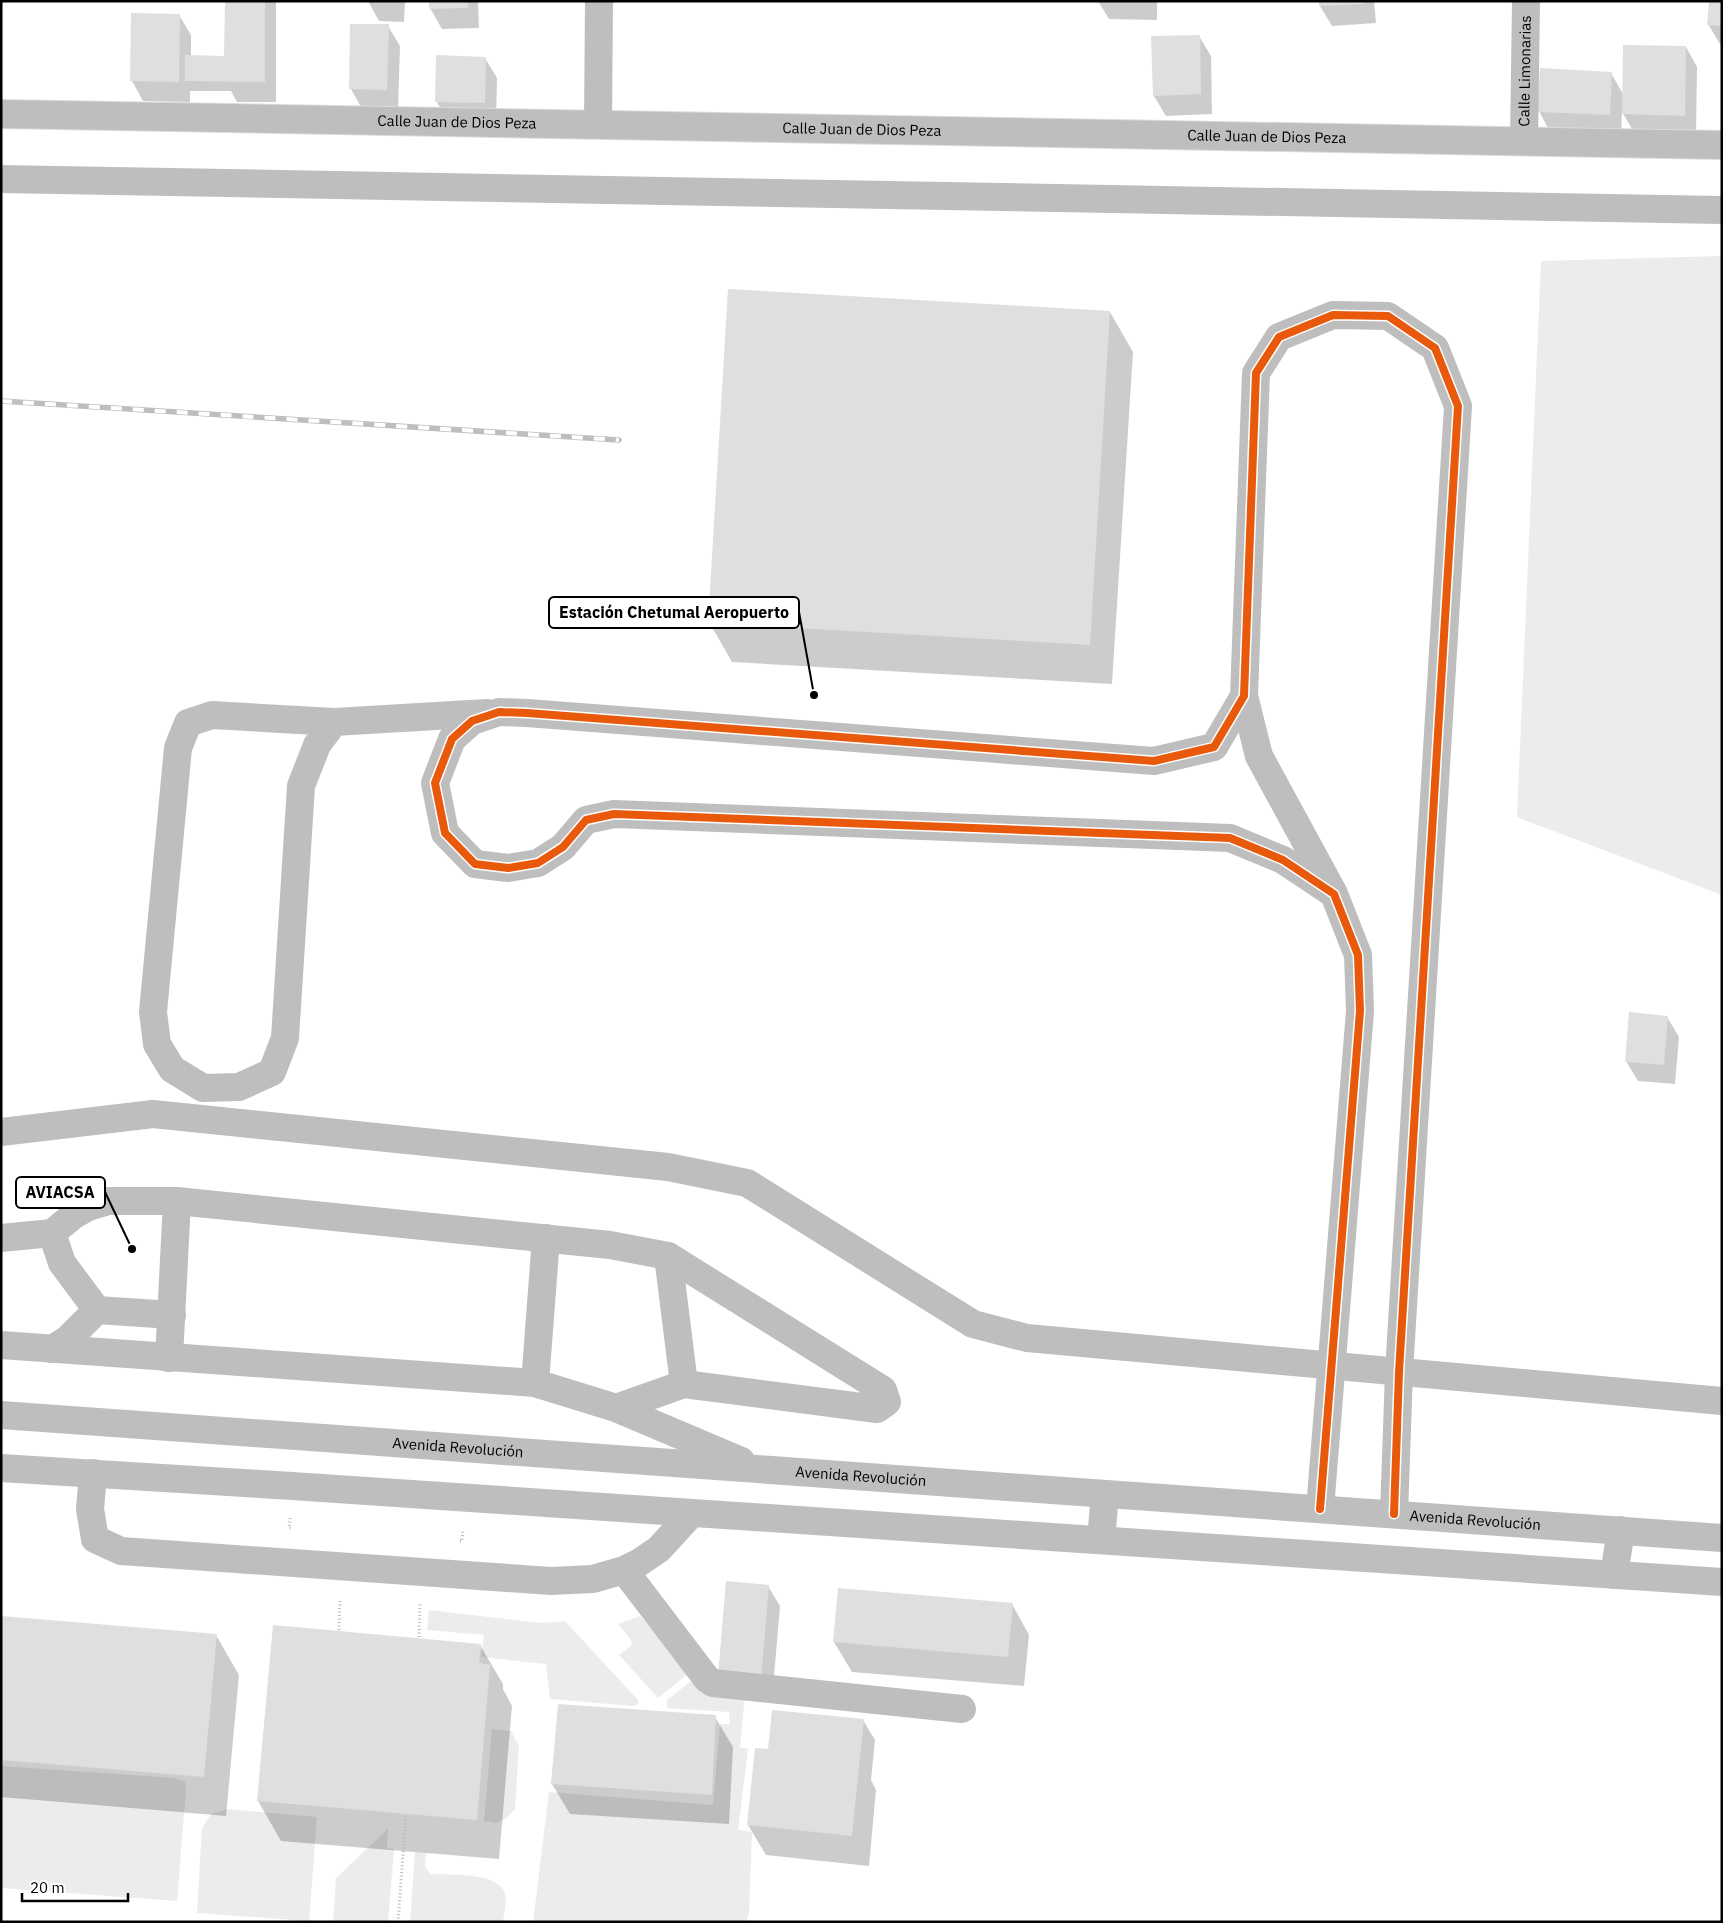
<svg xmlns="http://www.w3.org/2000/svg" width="1723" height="1923" font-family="'IBM Plex Sans',sans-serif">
  <rect width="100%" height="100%" fill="#fff"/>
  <g fill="#ececec">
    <path d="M 1722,256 L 1722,895 L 1517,817 L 1541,261 Z"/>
    <path d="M 429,1610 L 541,1623 L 565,1621 L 638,1700 L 638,1705 L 633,1706 L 550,1699 L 546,1664 L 481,1657 L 484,1635 L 427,1630 Z"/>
    <path d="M 640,1616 L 690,1672 L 658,1698 L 619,1655 L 632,1645 L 631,1640 L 618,1624 Z"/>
    <path d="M 695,1678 L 745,1694 L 740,1747 L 748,1749 L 738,1830 L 752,1832 L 749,1914 L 746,1922 L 533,1922 L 549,1792 L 713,1805 L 720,1724 L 730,1724 L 729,1712 L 667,1708 L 667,1700 Z"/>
    <path d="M 492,1729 L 511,1731 L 519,1747 L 515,1809 L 506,1819 L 495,1823 L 484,1821 Z"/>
    <path d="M 1,1766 L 176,1778 L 185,1782 L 186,1790 L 177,1901 L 1,1888 Z"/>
    <path d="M 227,1809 L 317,1817 L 309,1921 L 197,1913 L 202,1828 L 211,1814 Z"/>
    <path d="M 388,1829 L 387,1848 L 394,1849 L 388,1922 L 333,1922 L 336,1878 Z"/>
    <path d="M 415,1852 L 426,1853 L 425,1866 L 430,1874 C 448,1875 495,1872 504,1891 C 508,1899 504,1913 503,1922 L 410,1922 Z"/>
  </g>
  <g fill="#0003">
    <path d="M 226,1 L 276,1 L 276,102 L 237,102 L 231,91 L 190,91 L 190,102 L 143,101 L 132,81 L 132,14 L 179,15 L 191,35 L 191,56 L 226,57 Z"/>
    <path d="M 368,1 L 405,1 L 404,22 L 379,21 Z"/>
    <path d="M 430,1 L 478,1 L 479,28 L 442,29 L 430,8 Z"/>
    <path d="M 1098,1 L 1157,1 L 1157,20 L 1109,19 Z"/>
    <path d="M 1320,1 L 1374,1 L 1376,23 L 1332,26 L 1320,6 Z"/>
    <path d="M 1722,1 L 1722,44 L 1720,44 L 1708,24 Z"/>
    <path d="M 388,26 L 400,46 L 398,109 L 362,109 L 351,89 Z"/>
    <path d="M 1199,36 L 1211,56 L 1212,114 L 1166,116 L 1154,96 Z"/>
    <path d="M 1686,47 L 1697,67 L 1696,135 L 1635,134 L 1622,112 L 1621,135 L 1550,132 L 1539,111 L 1611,73 L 1623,94 Z"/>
    <path d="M 485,58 L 497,78 L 496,123 L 448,122 L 437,102 Z"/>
    <path d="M 1110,312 L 1133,352 L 1112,684 L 732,662 L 709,622 Z"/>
    <path d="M 1667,1017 L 1679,1037 L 1675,1084 L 1638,1081 L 1626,1061 Z"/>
    <path d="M 768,1586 L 780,1606 L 772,1699 L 731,1695 Z"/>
    <path d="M 1012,1604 L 1029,1635 L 1024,1686 L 852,1672 L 834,1642 Z"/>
    <path d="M 1,1617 L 216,1635 L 239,1675 L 226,1816 L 1,1797 Z"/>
    <path d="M 274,1626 L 480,1645 L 503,1684 L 503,1689 L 512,1706 L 499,1859 L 281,1841 L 258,1801 Z"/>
    <path d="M 715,1717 L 733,1747 L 729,1824 L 570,1814 L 552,1784 Z"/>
    <path d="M 863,1720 L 875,1740 L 871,1780 L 876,1790 L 869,1866 L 766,1855 L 748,1825 L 756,1749 L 769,1750 Z"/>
  </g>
  <g fill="#dfdfdf">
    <path d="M 225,1 L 265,1 L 265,82 L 185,81 L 185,55 L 224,56 Z"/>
    <path d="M 429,1 L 468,1 L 468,8 L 429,9 Z"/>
    <path d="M 1319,1 L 1365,1 L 1365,4 L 1319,6 Z"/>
    <path d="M 1709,1 L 1722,1 L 1722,26 L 1707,25 Z"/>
    <path d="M 131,13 L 180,14 L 179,82 L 130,81 Z"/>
    <path d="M 350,24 L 389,24 L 387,90 L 349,89 Z"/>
    <path d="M 1200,35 L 1201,94 L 1153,96 L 1151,36 Z"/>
    <path d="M 1623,45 L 1686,46 L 1685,116 L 1622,114 Z"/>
    <path d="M 436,55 L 486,57 L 485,103 L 435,102 Z"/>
    <path d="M 1540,68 L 1612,72 L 1610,115 L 1537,112 Z"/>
    <path d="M 728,289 L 1110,311 L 1090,645 L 708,623 Z"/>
    <path d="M 1629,1012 L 1668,1016 L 1664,1065 L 1625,1062 Z"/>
    <path d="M 726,1581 L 769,1585 L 761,1679 L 718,1676 Z"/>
    <path d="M 838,1588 L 1013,1603 L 1008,1657 L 833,1642 Z"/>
    <path d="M 1,1616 L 217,1634 L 204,1777 L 1,1760 Z"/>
    <path d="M 273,1625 L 481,1644 L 479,1663 L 490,1665 L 477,1820 L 257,1801 Z"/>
    <path d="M 558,1704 L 716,1715 L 712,1795 L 551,1784 Z"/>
    <path d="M 772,1710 L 864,1719 L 852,1836 L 747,1825 L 755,1748 L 768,1749 Z"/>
  </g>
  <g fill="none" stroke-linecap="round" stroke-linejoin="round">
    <defs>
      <g id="major">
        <path id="s3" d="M 1,114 L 1722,145"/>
      </g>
    </defs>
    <use href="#major" stroke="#dbdbdb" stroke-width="30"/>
    <g stroke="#b9b9b9" stroke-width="3" stroke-dasharray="1 2.5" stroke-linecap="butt">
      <path d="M 290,1518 L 289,1528 L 292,1528"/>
      <path d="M 460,1541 L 462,1541 L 463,1529"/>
      <path d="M 339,1630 L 340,1599"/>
      <path d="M 419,1637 L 420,1603"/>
      <path d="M 398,1922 L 406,1814"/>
    </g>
    <g stroke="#bebebe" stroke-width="28">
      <path d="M 598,124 L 599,1"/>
      <path id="s1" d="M 1524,141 L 1526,1"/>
      <path d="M 1,179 L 1722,210"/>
      <path d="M 1244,696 L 1259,756 L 1333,892"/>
      <path d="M 334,722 L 317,745 L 301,786 L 285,1038 L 272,1072 L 239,1087 L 203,1088 L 172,1069 L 157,1044 L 153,1012 L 178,748 L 188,723 L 212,715 L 334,722 L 487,713"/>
      <path d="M 1,1132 L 153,1114 L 668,1167 L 747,1183 L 973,1324 L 1027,1338 L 1722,1401"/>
      <path d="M 52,1233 L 62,1263 L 97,1310 L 68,1339 L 52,1349"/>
      <path d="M 1,1238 L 52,1233 L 74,1215 L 88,1207 L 108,1201 L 177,1201 L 610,1245 L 668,1256 L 883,1390 L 887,1402 L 877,1409 L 684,1384 L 616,1408"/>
      <path d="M 668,1256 L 684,1384"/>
      <path d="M 97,1310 L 172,1315"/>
      <path d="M 1,1345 L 535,1383 L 616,1408 L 741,1461"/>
      <path d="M 169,1358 L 177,1201"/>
      <path d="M 535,1383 L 546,1238"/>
      <path id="s2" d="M 1,1415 L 1722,1538"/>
      <path d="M 1,1468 L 292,1486 L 1722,1582"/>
      <path d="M 93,1473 L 90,1509 L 95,1539 L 121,1551 L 551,1581 L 593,1579 L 624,1570 L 640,1562 L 659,1549 L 692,1513"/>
      <path d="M 1320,1509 L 1360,1011 L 1358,955 L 1334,894 L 1283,860 L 1230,838 L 614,814 L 586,820 L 563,847 L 538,863 L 508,868 L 475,864 L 445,833 L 435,783 L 452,739 L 472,721 L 499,712 L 527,713 L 1154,761 L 1214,747 L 1244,696 L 1256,373 L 1279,337 L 1333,315 L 1388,316 L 1435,348 L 1458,406 L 1399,1372 L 1394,1514"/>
      <path d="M 1101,1540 L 1105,1494"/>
      <path d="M 624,1570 L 707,1679 L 713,1683 L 962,1709"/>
      <path d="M 1614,1575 L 1621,1530"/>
    </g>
    <use href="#major" stroke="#bebebe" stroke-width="28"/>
    <defs>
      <path id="rail" d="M 1,401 L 619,440"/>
    </defs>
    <use href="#rail" stroke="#bebebe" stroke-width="5.5"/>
    <use href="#rail" stroke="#fff" stroke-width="4" stroke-dasharray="11" stroke-linecap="butt"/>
    <defs>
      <path id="cycleway" d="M 1320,1509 L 1360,1011 L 1358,955 L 1334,894 L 1283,860 L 1230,838 L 614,814 L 586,820 L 563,847 L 538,863 L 508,868 L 475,864 L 445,833 L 435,783 L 452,739 L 472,721 L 499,712 L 527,713 L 1154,761 L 1214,747 L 1244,696 L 1256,373 L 1279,337 L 1333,315 L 1388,316 L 1435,348 L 1458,406 L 1399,1372 L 1394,1514"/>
    </defs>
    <use href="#cycleway" stroke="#fff" stroke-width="11"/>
    <use href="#cycleway" stroke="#e8590c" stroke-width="8"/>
  </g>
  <g text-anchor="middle" stroke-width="4.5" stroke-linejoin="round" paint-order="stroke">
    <g font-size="15" fill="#000" stroke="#fff">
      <text dy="5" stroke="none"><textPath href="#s1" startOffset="70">Calle Limonarias</textPath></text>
      <text dy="5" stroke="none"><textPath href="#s3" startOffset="456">Calle Juan de Dios Peza</textPath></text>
      <text dy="5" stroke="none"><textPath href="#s3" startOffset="861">Calle Juan de Dios Peza</textPath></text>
      <text dy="5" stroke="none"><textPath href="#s3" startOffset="1266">Calle Juan de Dios Peza</textPath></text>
      <text dy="5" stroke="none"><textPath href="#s2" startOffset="458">Avenida Revolución</textPath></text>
      <text dy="5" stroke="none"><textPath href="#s2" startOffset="862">Avenida Revolución</textPath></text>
      <text dy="5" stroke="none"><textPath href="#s2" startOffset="1478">Avenida Revolución</textPath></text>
    </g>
  </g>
  <path fill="none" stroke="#000" stroke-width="2" d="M814 695L799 612M132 1249L105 1192"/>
  <g fill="#000" stroke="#fff" stroke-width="2">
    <circle cx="814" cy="695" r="5"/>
    <circle cx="132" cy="1249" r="5"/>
  </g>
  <g fill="#fff" stroke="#000" stroke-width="2">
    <rect x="549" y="597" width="250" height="31" rx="5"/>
    <rect x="16" y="1177" width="89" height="31" rx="5"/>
  </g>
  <g font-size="16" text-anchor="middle" font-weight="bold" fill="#000">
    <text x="674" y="618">Estación Chetumal Aeropuerto</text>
    <text x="60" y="1198">AVIACSA</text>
  </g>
  <rect width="1723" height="1923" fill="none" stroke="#000000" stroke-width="5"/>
  <path d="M22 1893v8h106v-8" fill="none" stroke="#000000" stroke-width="2.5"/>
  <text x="30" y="1893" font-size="15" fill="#000000" stroke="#ffffff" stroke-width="4" paint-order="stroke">20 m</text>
</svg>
